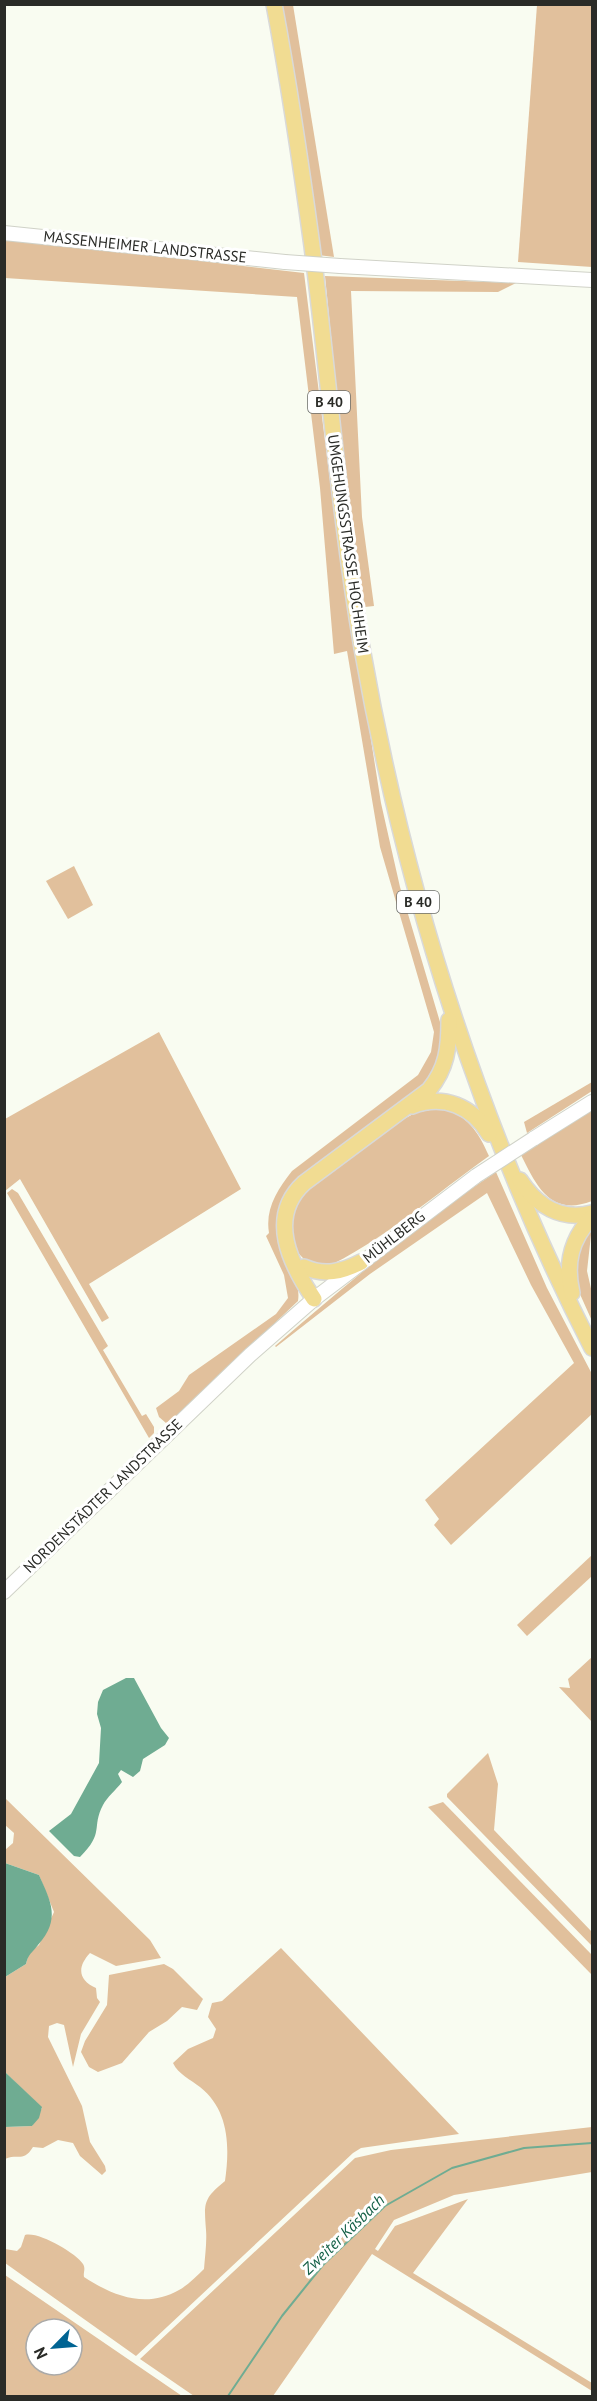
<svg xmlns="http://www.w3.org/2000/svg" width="597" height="2401" font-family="'PT Sans',sans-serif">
  <rect width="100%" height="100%" fill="#f9fcf1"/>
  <g fill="#e1c09c" fill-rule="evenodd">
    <path d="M 282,5 L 293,5 L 334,257 L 318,255 Z"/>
    <path d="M 537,5 L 592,5 L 592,267 L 518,262 Z"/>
    <path d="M 4,238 L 304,273 L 330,481 L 381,803 L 400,887 L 440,1022 C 443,1046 440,1063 425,1083 L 293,1185 C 271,1213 273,1239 289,1269 C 295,1280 300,1288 298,1301 L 176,1417 L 166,1423 L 159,1417 L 156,1408 L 179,1391 L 189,1375 L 276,1314 L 288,1298 L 284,1275 L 266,1236 L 269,1233 C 265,1209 277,1190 292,1171 L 418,1075 L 431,1052 L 434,1032 L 380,847 L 347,651 L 334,654 L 320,488 L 297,297 L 5,278 Z"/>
    <path d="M 325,276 L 516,283 L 498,292 L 351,291 L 362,517 L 374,606 L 365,607 L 349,514 Z"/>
    <path d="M 74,866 L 93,905 L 68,919 L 46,881 Z"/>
    <path d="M 159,1032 L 241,1189 L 89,1284 L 109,1318 L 102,1322 L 20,1179 L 5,1191 L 5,1119 Z"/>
    <path d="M 592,1082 L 592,1091 L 527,1133 L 524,1122 Z"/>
    <path d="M 439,1108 C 467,1114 478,1131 489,1156 C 438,1192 379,1244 322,1269 C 307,1263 295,1255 292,1237 C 290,1225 291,1212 298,1201 C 314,1175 377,1139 404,1119 L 415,1113 Z"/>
    <path d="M 592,1109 L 592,1201 C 551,1217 537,1187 521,1155 Z"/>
    <path d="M 496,1172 L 547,1288 L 592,1374 L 592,1414 L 451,1545 L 434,1525 L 439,1519 L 425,1500 L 574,1363 L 531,1285 L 487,1193 L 370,1274 L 276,1347 L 275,1346 C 346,1285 417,1224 496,1172 Z"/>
    <path d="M 12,1189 L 18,1193 L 108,1346 L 103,1350 L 142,1416 L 146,1414 L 154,1427 L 154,1433 L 149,1438 L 7,1193 Z"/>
    <path d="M 592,1226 L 587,1271 L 592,1293 L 592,1321 L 575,1283 L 575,1253 Z"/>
    <path d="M 592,1555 L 592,1576 L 527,1636 L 517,1625 Z"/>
    <path d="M 592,1657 L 592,1722 L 559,1687 L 570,1688 L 568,1679 Z"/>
    <path d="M 488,1753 L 498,1784 L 494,1830 L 592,1932 L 592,1946 L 447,1797 L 447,1794 Z"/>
    <path d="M 5,1798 L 150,1940 L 161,1958 L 116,1966 L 90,1953 C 77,1967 78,1980 96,1988 L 97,1998 L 100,2002 L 81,2034 L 73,2067 L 64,2025 L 57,2023 L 49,2026 L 48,2037 L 82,2106 L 90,2142 L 105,2166 L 106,2171 L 102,2175 L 80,2156 L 73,2143 L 58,2140 L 43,2148 L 33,2147 C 23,2163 19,2153 5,2159 L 5,2127 L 32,2126 L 42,2108 L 5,2072 L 5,1977 L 26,1964 L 29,1953 L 39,1945 L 54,1912 L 39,1875 L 5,1863 L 5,1850 L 13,1843 L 14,1833 L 5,1825 Z"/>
    <path d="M 443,1802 L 592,1955 L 592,1975 L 428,1807 Z"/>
    <path d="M 281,1948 L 459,2134 L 361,2148 L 353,2153 L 136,2356 L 5,2263 L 5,2249 L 17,2251 L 21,2247 L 25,2235 C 38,2231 76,2253 83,2264 C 86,2269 83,2272 84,2277 C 113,2296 146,2309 179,2290 C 188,2285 197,2276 204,2269 C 205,2256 207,2242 206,2230 C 204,2203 203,2199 225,2181 C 230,2146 229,2110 200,2087 C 191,2080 178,2074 173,2063 L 188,2049 L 213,2038 L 216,2029 L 208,2017 L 212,2003 L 222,2001 Z"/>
    <path d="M 164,1964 L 173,1969 L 203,1999 L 197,2010 L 182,2007 L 167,2021 L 149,2032 L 122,2063 L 98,2072 L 89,2067 L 81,2052 L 85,2041 L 107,2005 L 109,1975 Z"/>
    <path d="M 592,2127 L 592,2172 L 454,2195 L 394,2220 L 375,2249 L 378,2251 L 395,2226 L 468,2199 L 413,2273 L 592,2383 L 592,2391 L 372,2254 L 273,2396 L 194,2396 L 140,2359 L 355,2158 L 391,2150 Z"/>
    <path d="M 5,2275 L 182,2396 L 5,2396 ZM 36,2329 L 72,2329 L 72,2365 L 36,2365 Z"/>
  </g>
  <g fill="#6fac92">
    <path d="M 126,1678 L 134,1678 L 161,1728 L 169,1738 L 165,1745 L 143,1759 L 140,1771 L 133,1777 L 121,1770 L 118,1774 L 122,1782 C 116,1790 107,1797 103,1805 C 91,1828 105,1832 80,1857 L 74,1856 L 49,1831 L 71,1814 L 99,1763 L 101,1728 L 97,1714 L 98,1702 L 103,1690 Z"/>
    <path d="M 4,1852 L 5,1863 L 39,1875 C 51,1902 61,1919 38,1945 C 32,1953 28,1954 26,1964 L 5,1977 Z"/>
    <path d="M 5,2072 L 42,2107 L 39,2118 L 32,2126 L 5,2127 Z"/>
  </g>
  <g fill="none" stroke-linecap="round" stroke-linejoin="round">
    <path stroke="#6fac92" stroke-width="2" d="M 228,2396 L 282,2316 L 323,2265 L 385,2206 L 452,2168 L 524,2148 L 592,2143"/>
    <defs>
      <g id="secondary">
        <path d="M 4,233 L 285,262"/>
        <path d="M 340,266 L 592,280"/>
        <path d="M 533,1139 L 592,1102"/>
        <path d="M 4,1592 L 250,1355 L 314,1299 L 476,1176"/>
      </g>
      <g id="primary">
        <path d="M 274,4 C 289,84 301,165 312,246 C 329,380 339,514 362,648 C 405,892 479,1127 592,1348"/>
        <path d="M 412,1106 C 444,1094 472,1106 489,1134"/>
        <path d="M 520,1180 C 537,1206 561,1221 592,1213"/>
        <path d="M 304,1267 C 324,1276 342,1272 361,1262"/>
        <path d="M 572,1293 C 565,1263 571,1239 592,1217"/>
        <path d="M 314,1299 C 290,1264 267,1217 304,1183 L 429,1090 C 447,1068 449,1048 449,1020"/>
      </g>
    </defs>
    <use href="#secondary" stroke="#d0d2c8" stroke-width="16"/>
    <use href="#primary" stroke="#d9d9d8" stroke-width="18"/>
    <use href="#secondary" stroke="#fff" stroke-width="14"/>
    <use href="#primary" stroke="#f1dc92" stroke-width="15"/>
    <defs>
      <g id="secondary-bridge">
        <path d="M 285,262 L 340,266"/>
        <path d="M 476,1176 L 533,1139"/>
      </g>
    </defs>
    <use href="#secondary-bridge" stroke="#d0d2c8" stroke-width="16" stroke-linecap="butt"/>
    <use href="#secondary-bridge" stroke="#fff" stroke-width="14"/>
  </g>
  <g text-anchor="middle" stroke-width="6" stroke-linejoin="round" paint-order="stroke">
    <g fill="#fff" stroke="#6a6b68" stroke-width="1.5">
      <rect x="308" y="391" width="42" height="22" rx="4.5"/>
      <rect x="397" y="891" width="42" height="22" rx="4.5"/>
    </g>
    <g font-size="14" font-weight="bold" fill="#2a2b27">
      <text x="329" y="407">B 40</text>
      <text x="418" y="907">B 40</text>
    </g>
    <g font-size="15" fill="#2a2b27" stroke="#fff">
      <text transform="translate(145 247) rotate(6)" y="5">MASSENHEIMER LANDSTRASSE</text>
      <text transform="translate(348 544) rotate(82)" y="5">UMGEHUNGSSTRASSE HOCHHEIM</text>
      <text transform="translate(394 1237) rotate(-38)" y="5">MÜHLBERG</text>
      <text transform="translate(103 1496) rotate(-44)" y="5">NORDENSTÄDTER LANDSTRASSE</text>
    </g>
    <g font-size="16" font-style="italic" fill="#156148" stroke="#fff">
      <text transform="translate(343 2234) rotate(-44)" y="6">Zweiter Käsbach</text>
    </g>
  </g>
  <rect width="597" height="2401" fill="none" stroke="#2a2b27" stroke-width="12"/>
  <g transform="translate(54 2347) rotate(245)"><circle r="28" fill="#ffffff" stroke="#aaaaa9" stroke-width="1.5"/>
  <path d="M0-4.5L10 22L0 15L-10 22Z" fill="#006493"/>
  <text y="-9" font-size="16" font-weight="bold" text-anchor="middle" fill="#2a2b27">N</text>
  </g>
</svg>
